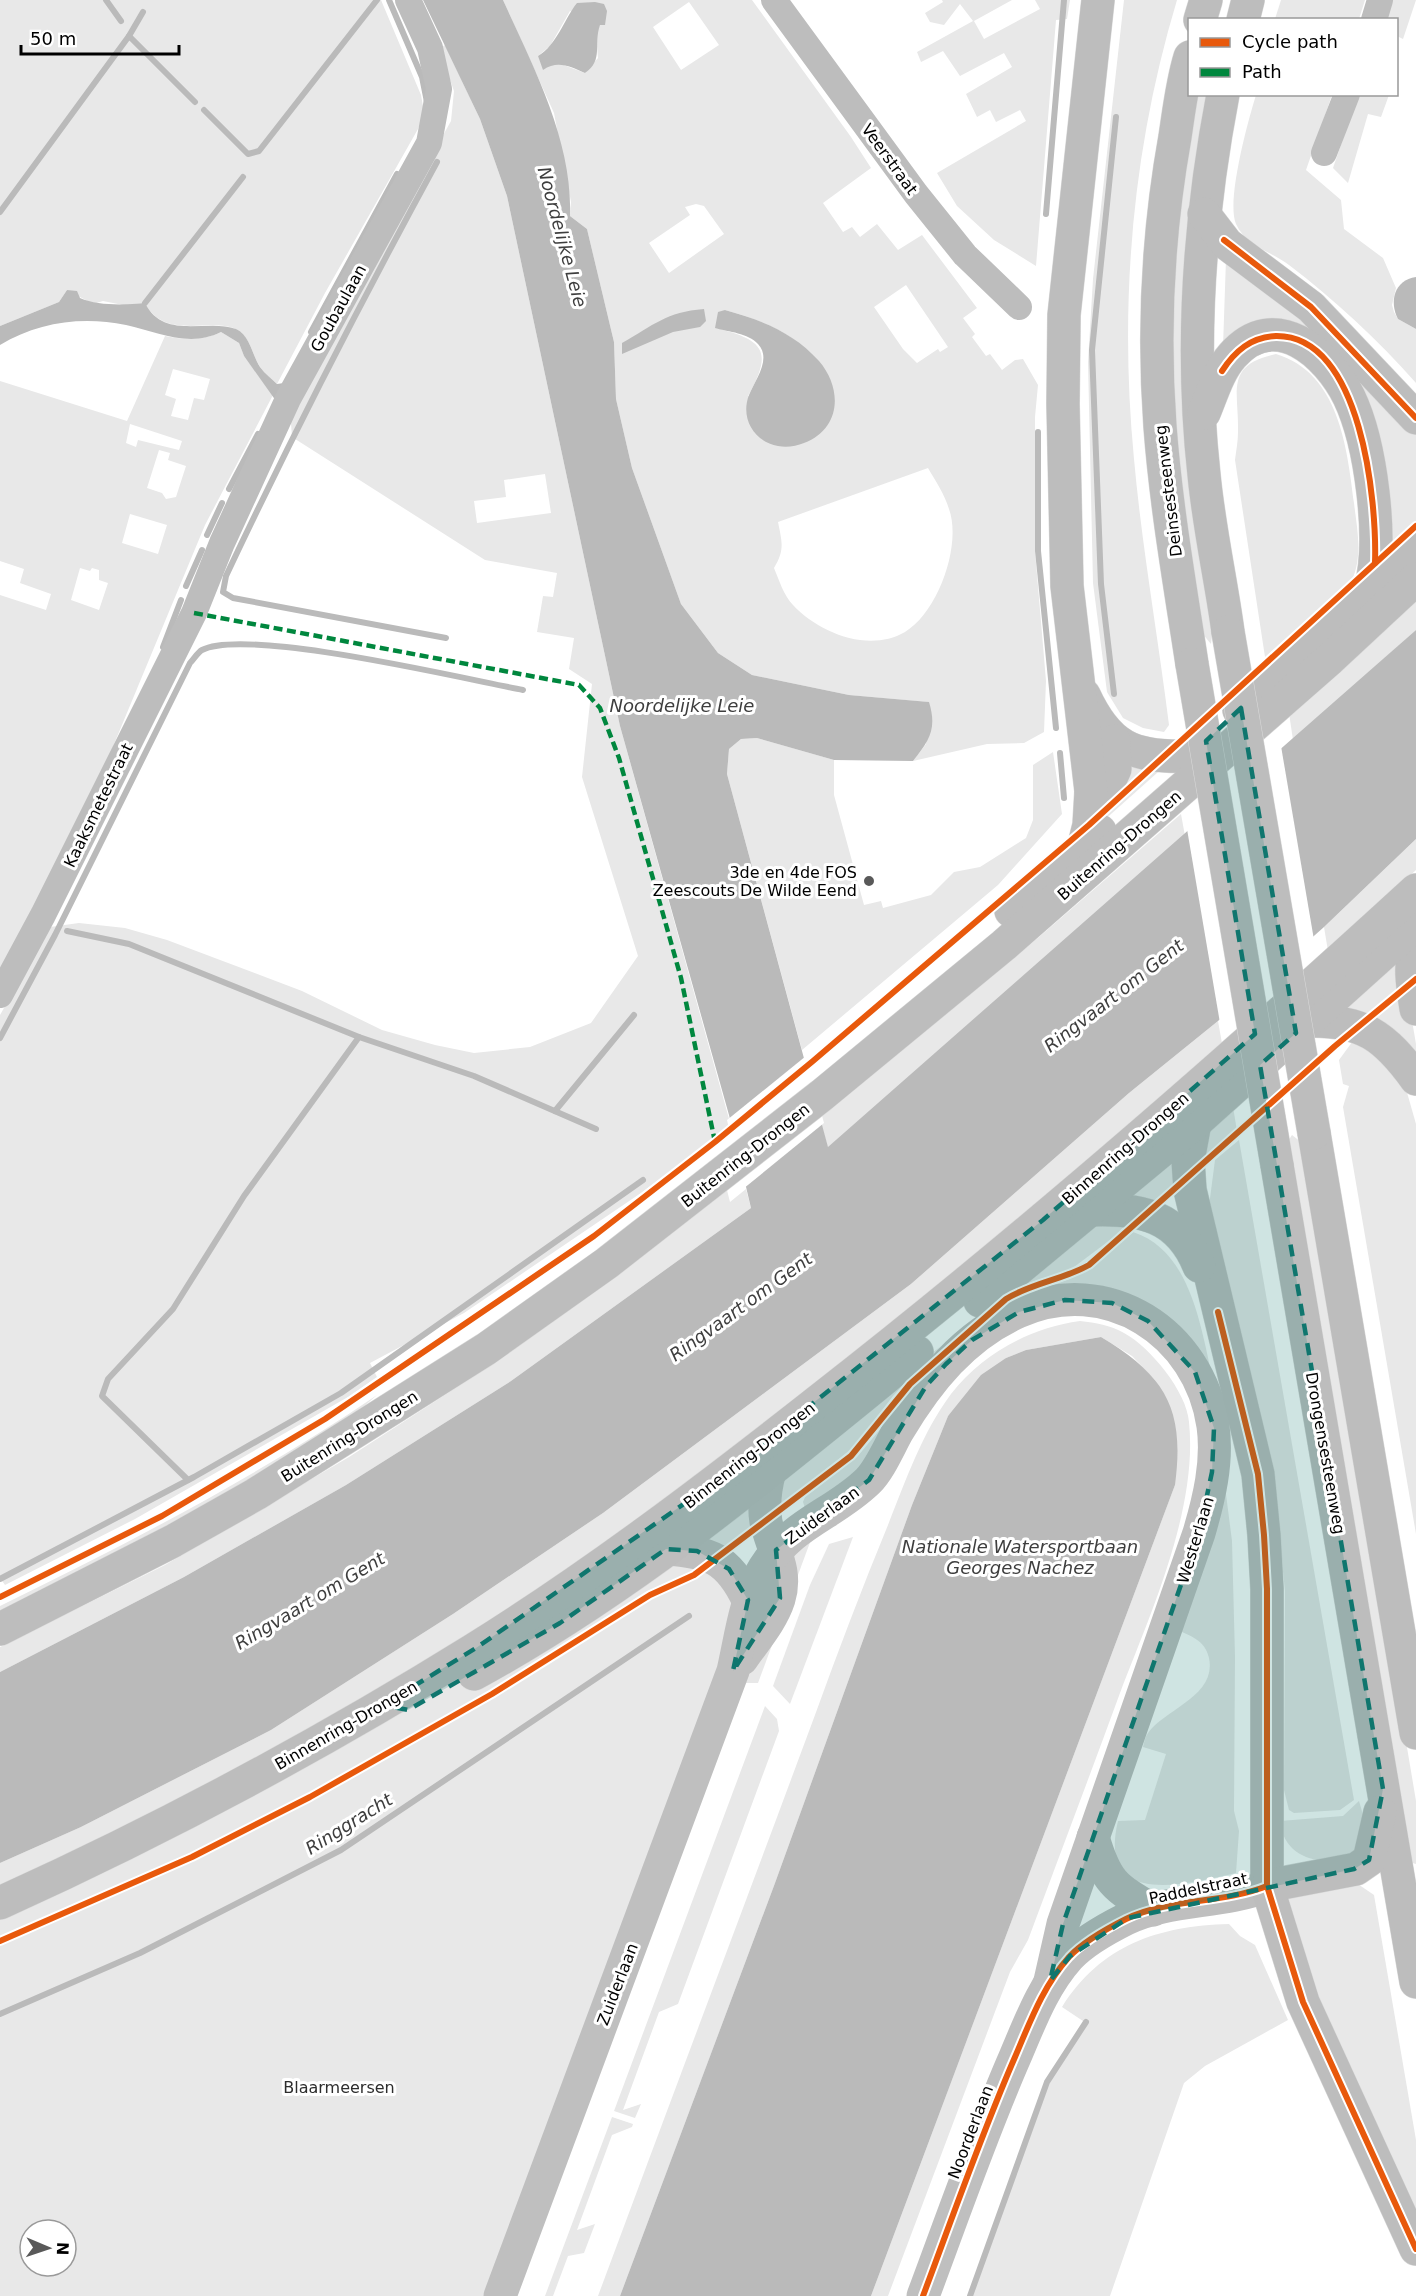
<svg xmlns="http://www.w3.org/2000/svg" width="1416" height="2296" font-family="'DejaVu Sans',sans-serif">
  <rect width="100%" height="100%" fill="#fff"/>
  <g fill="#e8e8e8" fill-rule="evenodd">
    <path d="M 0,0 L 381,0 L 421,95 L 424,112 L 418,129 L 325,293 L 277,384 C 272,379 265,374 261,368 C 252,356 251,337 237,330 C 213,316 165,342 145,303 L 123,305 L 103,301 L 93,304 L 67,290 L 59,302 L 0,326 Z"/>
    <path d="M 503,0 L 752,0 L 851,137 L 871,168 L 823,203 L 843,232 L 852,227 L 860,237 L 877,224 L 898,250 L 922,235 L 977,308 L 963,318 L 975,334 L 972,337 L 986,356 L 990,354 L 1002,370 L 1015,360 L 1023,359 L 1038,385 L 1035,417 L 1035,551 L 1046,681 L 1044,732 L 1024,743 L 987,744 L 913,761 L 926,744 L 928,702 L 849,695 L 752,675 L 718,653 L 681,604 L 632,468 L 616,399 L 614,342 L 587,229 L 570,216 L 571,202 L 554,113 ZM 689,2 L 719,45 L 681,70 L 653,27 ZM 570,11 L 600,24 L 596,35 L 598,58 L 585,73 L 561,64 L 550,65 L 538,56 L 550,46 ZM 696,204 L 704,206 L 724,234 L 669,273 L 649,243 L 690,215 L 685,207 ZM 906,285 L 948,347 L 940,352 L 938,349 L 917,363 L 903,349 L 874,307 ZM 725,310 C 769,322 805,338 830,379 L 748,396 C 774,350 763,340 716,328 ZM 928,468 C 935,480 945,495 949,509 C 962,545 938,612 905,632 C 869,653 819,633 793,605 C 784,596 779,580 774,568 C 785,550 782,542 778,522 Z"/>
    <path d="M 942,0 L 1012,0 L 974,21 L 984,39 L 1040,9 L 1035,0 L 1070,0 L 1067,19 L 1056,20 L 1036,266 L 994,240 L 957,206 L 937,173 L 1026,121 L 1020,110 L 996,122 L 990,110 L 977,117 L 966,94 L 1012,67 L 1004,53 L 960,76 L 943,51 L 921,62 L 917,52 L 973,21 L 960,4 L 944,25 L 930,22 L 925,13 L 943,2 Z"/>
    <path d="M 1124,0 L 1177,0 C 1132,149 1119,304 1134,459 C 1142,548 1158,636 1169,725 L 1164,732 L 1143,728 L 1123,718 L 1107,692 L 1093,583 L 1088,362 L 1093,279 Z"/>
    <path d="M 1281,0 L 1365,0 L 1359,19 L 1275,19 Z"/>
    <path d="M 1392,0 L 1416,0 L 1403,39 L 1397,36 L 1396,20 L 1387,20 Z"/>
    <path d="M 445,45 L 480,119 L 507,196 L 620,726 L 731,1126 L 641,1193 L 464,1313 L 370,1363 L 377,1377 L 348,1397 L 135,1519 L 5,1585 L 0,1578 L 0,1015 L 50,927 L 79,923 L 125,928 L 167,940 L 302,991 L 382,1030 L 435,1045 L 474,1053 L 530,1047 L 591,1023 L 638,956 L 582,777 L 592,684 L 569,669 L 574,638 L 537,632 L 543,596 L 553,597 L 557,573 L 485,560 L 292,437 L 290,410 L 451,121 L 454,91 L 439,49 ZM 545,474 L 551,513 L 477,523 L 474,501 L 506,497 L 504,480 Z"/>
    <path d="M 1194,95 L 1212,95 L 1215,611 L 1211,644 L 1197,627 L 1180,512 L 1168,336 L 1173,236 Z"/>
    <path d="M 1256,95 L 1332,95 L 1306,170 L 1341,200 L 1344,229 L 1383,258 L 1396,288 L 1392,305 L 1394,312 L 1398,319 L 1416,329 L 1416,383 C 1378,340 1335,300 1289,265 C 1272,252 1246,246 1236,224 C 1226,201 1248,121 1256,95 Z"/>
    <path d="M 1358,95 L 1389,95 L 1381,117 L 1368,114 L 1348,183 L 1333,168 Z"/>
    <path d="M 1226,259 L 1283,294 L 1416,427 L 1416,521 L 1384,550 L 1333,357 L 1223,347 Z"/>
    <path d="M 221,332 L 239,343 L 244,356 L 273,395 L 205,525 L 43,915 L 0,995 L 0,595 L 46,610 L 51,594 L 20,583 L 24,569 L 0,561 L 0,381 L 127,421 L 165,336 C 182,340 205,340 221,332 ZM 173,369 L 210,379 L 204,400 L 194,398 L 188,420 L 171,416 L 176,399 L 165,395 ZM 130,424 L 182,441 L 179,450 L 138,440 L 136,447 L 126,443 ZM 159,450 L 170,453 L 168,460 L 186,466 L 176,497 L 166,499 L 162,493 L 147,488 ZM 130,514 L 167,525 L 158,554 L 122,543 ZM 80,568 L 90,571 L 92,568 L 99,570 L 99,580 L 108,583 L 99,610 L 71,600 Z"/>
    <path d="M 1276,354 C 1339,373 1347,447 1354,503 C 1357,529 1363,555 1352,580 L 1265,657 L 1235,460 C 1236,451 1238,442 1238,432 C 1239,391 1224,365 1276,354 Z"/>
    <path d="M 1416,599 L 1416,630 L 1293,740 L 1289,713 Z"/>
    <path d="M 757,738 L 834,760 L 834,795 L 864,905 L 881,901 L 883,908 L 931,895 L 954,872 L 980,867 L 1026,838 L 1033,820 L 1033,765 L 1053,752 L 1062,814 L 998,885 L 802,1050 L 727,774 L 729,749 L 741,739 Z"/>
    <path d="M 1167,764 L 1092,831 L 1124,767 Z"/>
    <path d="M 1181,814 L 1185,836 L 828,1148 L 819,1116 L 1039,937 Z"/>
    <path d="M 1416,839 L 1416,870 L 1328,951 L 1324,927 Z"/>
    <path d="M 1410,938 L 1408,997 L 1416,1044 L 1416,1061 L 1331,1010 Z"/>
    <path d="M 1218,1021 L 1223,1049 L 667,1561 L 725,1575 L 737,1621 L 484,2296 L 0,2296 L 0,1863 L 81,1827 L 271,1730 L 453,1614 L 603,1513 L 911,1284 L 1129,1093 ZM 30,2230 L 66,2230 L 66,2266 L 30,2266 Z"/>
    <path d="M 1358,1034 L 1406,1089 L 1416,1124 L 1416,1534 L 1343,1107 L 1349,1086 L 1343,1084 L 1339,1060 Z"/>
    <path d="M 1232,1101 L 1237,1131 L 1193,1168 L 1192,1156 Z"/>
    <path d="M 1292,1135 L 1306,1146 L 1416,1801 L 1416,1864 L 1405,1861 L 1288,1141 Z"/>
    <path d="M 1239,1140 L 1354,1800 L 1340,1810 L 1294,1813 L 1289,1810 L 1284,1790 L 1285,1591 L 1273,1473 L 1209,1206 L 1215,1160 Z"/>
    <path d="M 1176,1148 L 1180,1178 L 1150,1206 L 1125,1202 Z"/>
    <path d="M 746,1189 L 751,1208 L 511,1381 L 346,1485 L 184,1577 L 0,1672 L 0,1647 L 165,1565 L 349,1457 L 493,1364 L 727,1190 L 730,1202 Z"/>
    <path d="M 1131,1219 L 1114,1237 L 1070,1270 L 1015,1287 L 1088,1226 Z"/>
    <path d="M 1133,1232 C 1195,1252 1202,1338 1216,1393 L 1171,1330 L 1019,1296 L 1070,1279 L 1086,1271 Z"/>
    <path d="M 1080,1321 C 1096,1323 1110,1325 1124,1333 C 1150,1347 1187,1392 1189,1422 C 1198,1509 1151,1612 1120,1693 C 1090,1775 1059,1857 1028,1940 L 1010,1972 L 888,2296 L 871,2296 L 1175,1485 L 1155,1380 L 1132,1356 L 1101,1337 L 1026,1350 L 1006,1358 L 948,1416 L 912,1505 L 775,1883 L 620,2296 L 598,2296 C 670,2102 743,1909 815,1715 C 838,1651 862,1588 888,1525 C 906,1480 922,1433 951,1394 C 983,1353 1030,1328 1080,1321 Z"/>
    <path d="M 941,1346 L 893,1396 L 855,1446 L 772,1512 L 780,1475 Z"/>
    <path d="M 377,1395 L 332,1434 L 202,1509 L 0,1614 L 0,1606 C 129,1543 258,1476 377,1395 Z"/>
    <path d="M 887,1421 L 881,1450 L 806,1511 L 803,1502 L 805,1497 L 857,1457 Z"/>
    <path d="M 1222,1463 L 1232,1541 L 1235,1657 L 1234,1811 L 1239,1831 L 1236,1873 C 1184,1885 1097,1908 1118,1821 L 1145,1820 L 1166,1754 L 1143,1747 C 1144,1743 1145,1737 1148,1733 C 1165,1709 1217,1696 1209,1658 C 1205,1640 1191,1636 1175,1629 Z"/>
    <path d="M 755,1493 L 758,1523 L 719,1551 L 702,1545 Z"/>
    <path d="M 812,1537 L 758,1683 L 742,1683 L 788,1556 Z"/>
    <path d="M 853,1537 L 790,1704 L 773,1686 L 810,1585 L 829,1544 Z"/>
    <path d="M 765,1706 L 777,1719 L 779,1731 L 678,2004 L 659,2012 L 623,2110 L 641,2104 L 635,2118 L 614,2111 Z"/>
    <path d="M 1359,1801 C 1362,1811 1367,1828 1365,1838 C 1358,1867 1285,1874 1280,1821 L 1343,1816 Z"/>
    <path d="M 1352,1880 L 1374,1895 L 1416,2140 L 1416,2217 L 1328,2022 L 1299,1947 L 1286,1889 Z"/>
    <path d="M 1229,1924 L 1240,1936 L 1255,1945 L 1288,2020 L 1205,2066 L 1184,2083 L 1110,2296 L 969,2296 L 1047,2082 L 1086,2023 L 1062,2007 C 1101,1945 1158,1926 1229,1924 Z"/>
    <path d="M 612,2117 L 633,2124 L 632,2127 L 612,2135 L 577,2230 L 595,2224 L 584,2253 L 568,2256 L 553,2296 L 545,2296 Z"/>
  </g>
  <g fill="#bababa">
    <path d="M 423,0 L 503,0 C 533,66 573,141 570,216 L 587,229 L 614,342 L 616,399 L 632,468 L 681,604 L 718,653 L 752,675 L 849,695 L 929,702 C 937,728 930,740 913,761 L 834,760 L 757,738 L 741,739 L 729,749 L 727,774 L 828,1147 L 1416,630 L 1416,839 L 1324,927 L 1218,1021 L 1129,1093 L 911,1284 L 603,1513 L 453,1614 L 271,1730 L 81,1827 L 0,1863 L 0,1672 L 184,1577 L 346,1485 L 511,1381 L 751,1208 L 729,1115 L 620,726 L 507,196 L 480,119 Z"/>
    <path d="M 595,2 L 604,4 L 607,11 L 605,25 L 600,25 C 593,45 604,60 585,73 C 570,66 557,60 543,70 L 538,56 C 557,45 564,19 577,3 Z"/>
    <path d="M 1416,277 L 1416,329 L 1398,319 C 1389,302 1394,280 1416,277 Z"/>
    <path d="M 67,290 L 77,291 L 80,298 C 98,306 125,305 145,303 C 164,341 208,318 236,329 C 250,335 252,355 260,367 C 265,374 272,379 277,384 L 284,383 L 276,401 L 244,356 L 239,343 L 221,332 C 189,348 158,332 126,325 C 82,316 38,322 0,345 L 0,326 L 59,302 Z"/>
    <path d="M 704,309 L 706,321 L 700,327 L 673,332 L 622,354 L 622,343 C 654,325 666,312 704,309 Z"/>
    <path d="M 725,310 C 761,320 793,332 819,361 C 843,389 841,429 804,443 C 796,446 787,448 778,446 C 754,442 740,418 749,395 C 755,380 772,359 758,344 C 748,333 729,332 715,328 L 718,312 Z"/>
    <path d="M 1101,1337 C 1166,1376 1185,1409 1175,1485 L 871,2296 L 620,2296 L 775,1883 L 912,1505 L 948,1416 L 981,1375 L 1006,1358 L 1026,1350 Z"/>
  </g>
  <g fill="#fff">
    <path d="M 1281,746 L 1314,940 L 1220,1023 L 1187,829 Z"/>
    <path d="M 806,1056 L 824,1123 L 743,1189 L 727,1120 Z"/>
  </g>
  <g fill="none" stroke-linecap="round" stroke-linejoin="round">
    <g stroke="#bababa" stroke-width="6">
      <path d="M 106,0 L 121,21"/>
      <path d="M 389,0 L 422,77 L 427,102"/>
      <path d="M 129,36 L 143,12"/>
      <path d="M 204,110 L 248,154 L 259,151 L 377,0"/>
      <path d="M 437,162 C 363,298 292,436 226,576 L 223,592 L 233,598 L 446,638"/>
      <path d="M 0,212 L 129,36 L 195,102"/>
      <path d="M 1046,214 L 1064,0"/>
      <path d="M 145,303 L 243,177"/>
      <path d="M 311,332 L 397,174"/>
      <path d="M 1038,432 L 1038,551 L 1056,728"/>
      <path d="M 229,489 L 258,434"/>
      <path d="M 207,535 L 222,503"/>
      <path d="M 186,586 L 202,550"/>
      <path d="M 163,647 L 181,600"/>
      <path d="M 1114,694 L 1101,584 L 1092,350 L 1116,117"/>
      <path d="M 1060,753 L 1064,798"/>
      <path d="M 67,931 L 129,944 L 359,1037"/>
      <path d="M 0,1038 L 55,935 L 190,663 C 194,659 198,652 202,650 C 246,627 465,679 523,690"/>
      <path d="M 555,1111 L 634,1015"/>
      <path d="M 188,1480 L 102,1396 L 108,1379 L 173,1309 L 244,1196 L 359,1037 L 474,1076 L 596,1129"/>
      <path d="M 0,1579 L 194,1477 L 341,1393 L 643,1180"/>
      <path d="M 0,2014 L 140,1953 L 341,1850 L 689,1616"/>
      <path d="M 970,2296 L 1047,2082 L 1086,2022"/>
    </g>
    <defs>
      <g id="highway">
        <path d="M 1200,20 L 1206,0"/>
        <path d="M 1243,20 L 1248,0"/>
        <path d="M 1190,57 C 1182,83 1179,111 1175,137 C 1158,232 1153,330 1160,426 C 1166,506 1180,585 1192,664"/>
        <path d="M 1223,94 C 1199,219 1190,348 1204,475 C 1209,528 1221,580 1228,632"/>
        <path d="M 1204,214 L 1227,244 L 1311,307 L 1416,418"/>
        <path d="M 1204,413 C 1212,394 1218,372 1232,356 C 1275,306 1328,354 1349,397 C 1371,443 1384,541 1370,590"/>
        <path d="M 1084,695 C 1108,747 1133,758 1189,756"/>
        <path d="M 1239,710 L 1416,548"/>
        <path d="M 1091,791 L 1109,782 L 1115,769 L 1114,741"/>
        <path d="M 1084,845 L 1089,825 L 1091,791 L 1067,586 L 1063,404 L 1064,315 L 1098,0"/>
        <path d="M 1011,911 L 1100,831"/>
        <path d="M 1416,940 C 1409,965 1412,984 1416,1009"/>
        <path d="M 1309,1021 C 1363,1020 1385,1036 1416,1079"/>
        <path d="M 1195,1123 L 1188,1161 L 1190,1190 L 1258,1474 L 1264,1535 L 1267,1589 L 1267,1886 L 1303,2002 L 1416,2249"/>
        <path d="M 1314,1133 L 1416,1733"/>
        <path d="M 1277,1165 L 1416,1982"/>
        <path d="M 1091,1210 C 1141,1208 1179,1216 1199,1266"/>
        <path d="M 980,1301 L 1195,1123 L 1416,924"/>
        <path d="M 0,1629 L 173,1541 L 256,1494 L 486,1349 L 607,1263 L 822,1095 L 1004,945 L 1330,659 L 1416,579"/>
        <path d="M 474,1674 C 634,1587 776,1467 917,1352"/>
        <path d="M 1267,1886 L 1356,1869 L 1369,1860 L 1380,1812"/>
        <path d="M 0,1903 C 163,1829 320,1745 473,1650 C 595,1574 709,1487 822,1398 C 1027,1238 1224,1066 1416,890"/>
      </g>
    </defs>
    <use href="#highway" stroke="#dbdbdb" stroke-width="34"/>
    <g stroke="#bdbdbd" stroke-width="26">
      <path d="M 774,0 L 916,194 L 965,255 L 1019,307"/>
      <path d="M 1374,20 L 1380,0"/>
      <path d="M 1324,153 L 1347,94"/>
      <path d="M 0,995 L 43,915 L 194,613 L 222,543 L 288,399 L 429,143 L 439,89 L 430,48 L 408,0"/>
    </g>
    <g stroke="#bfbfbf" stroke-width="33">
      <path d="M 666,1549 C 710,1552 728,1558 748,1600"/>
      <path d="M 742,1659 C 755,1640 772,1621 779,1599 C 788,1570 772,1549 766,1522 C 763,1504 765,1489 770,1471"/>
      <path d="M 1093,1837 C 1106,1882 1114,1887 1153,1910"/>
      <path d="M 500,2296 L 733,1671 C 741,1636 745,1598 764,1568 C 793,1522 833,1515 868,1481 C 880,1469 889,1447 898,1431 C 928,1381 964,1336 1018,1312 C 1107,1272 1200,1333 1213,1426 C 1218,1462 1209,1499 1199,1533 L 1063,1924 L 1050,1981"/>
      <path d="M 923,2296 C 953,2216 981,2135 1015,2057 C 1030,2022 1043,1986 1069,1957 C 1084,1941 1106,1929 1126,1919 C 1169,1898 1222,1904 1267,1886"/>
    </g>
    <use href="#highway" stroke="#bdbdbd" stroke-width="33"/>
    <defs>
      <g id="highway-bridge">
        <path d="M 1228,632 L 1314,1133"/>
        <path d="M 1192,664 L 1277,1165"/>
      </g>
    </defs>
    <use href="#highway-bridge" stroke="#dbdbdb" stroke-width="34" stroke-linecap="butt"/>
    <use href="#highway-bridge" stroke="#bdbdbd" stroke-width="33"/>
    <path stroke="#00873e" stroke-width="4.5" stroke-dasharray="9 4.5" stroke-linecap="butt" d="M 194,613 L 579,685 L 600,708 L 619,758 L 681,978 L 715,1142"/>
    <defs>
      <g id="cycleway">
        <path d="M 1224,240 L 1311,307 L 1416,418"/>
        <path d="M 1222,371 C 1235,351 1251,337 1276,336 C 1362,335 1377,503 1375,563"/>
        <path d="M 1218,1312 L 1258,1474 L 1264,1535 L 1267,1589 L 1267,1886 L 1303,2002 L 1416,2249"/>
        <path d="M 0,1597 L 162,1516 L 325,1419 L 594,1236 L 715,1142 L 813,1061 L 1089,825 L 1416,526"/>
        <path d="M 0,1941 L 192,1857 L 310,1797 L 492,1694 L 650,1595 L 694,1575 L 851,1456 L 910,1384 L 1006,1299 C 1032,1283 1062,1280 1089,1265 L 1335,1046 L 1416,979"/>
        <path d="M 923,2296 C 953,2216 981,2135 1015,2057 C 1030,2022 1043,1986 1069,1957 C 1084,1941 1106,1929 1126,1919 C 1169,1898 1222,1904 1267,1886"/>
      </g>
    </defs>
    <use href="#cycleway" stroke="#fff" stroke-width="10"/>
    <use href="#cycleway" stroke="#e8590c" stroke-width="6"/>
  </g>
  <path fill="#0f766e" fill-opacity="0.2" stroke="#0f766e" stroke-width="4.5" stroke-dasharray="12 8" stroke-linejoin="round" d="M 1241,708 L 1296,1033 L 1260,1065 L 1383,1789 L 1369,1860 L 1354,1869 L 1128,1918 L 1070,1956 L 1050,1981 L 1063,1924 L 1199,1533 L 1212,1472 L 1214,1428 L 1195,1372 L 1148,1321 L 1112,1303 L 1065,1300 L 1019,1312 L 972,1340 L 946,1364 L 926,1386 L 869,1480 L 776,1550 L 780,1598 L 733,1671 L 748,1600 L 729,1569 L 697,1551 L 666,1549 L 560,1623 L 408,1710 L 383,1705 L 476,1648 L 704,1490 L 1043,1220 L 1255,1034 L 1206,741 Z"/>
  <circle fill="#595959" stroke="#fff" stroke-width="2" cx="869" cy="881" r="6"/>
  <g text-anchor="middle" stroke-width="6" stroke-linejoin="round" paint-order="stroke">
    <g font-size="16" fill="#000" stroke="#fff">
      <text transform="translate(890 159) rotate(54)" y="6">Veerstraat</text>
      <text transform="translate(338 308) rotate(-61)" y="6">Goubaulaan</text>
      <text transform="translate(1168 491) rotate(-97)" y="6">Deinsesteenweg</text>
      <text transform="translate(98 805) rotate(-64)" y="6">Kaaksmetestraat</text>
      <text transform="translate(1119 845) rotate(-41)" y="6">Buitenring-Drongen</text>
      <text transform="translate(1125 1148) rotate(-41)" y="6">Binnenring-Drongen</text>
      <text transform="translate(745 1155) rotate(-38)" y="6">Buitenring-Drongen</text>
      <text transform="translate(349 1436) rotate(-32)" y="6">Buitenring-Drongen</text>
      <text transform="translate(1326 1453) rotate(80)" y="6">Drongensesteenweg</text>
      <text transform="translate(749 1455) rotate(-38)" y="6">Binnenring-Drongen</text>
      <text transform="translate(822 1515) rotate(-36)" y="6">Zuiderlaan</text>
      <text transform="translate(1195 1540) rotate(-73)" y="6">Westerlaan</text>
      <text transform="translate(346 1725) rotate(-30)" y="6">Binnenring-Drongen</text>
      <text transform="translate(1198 1888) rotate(-12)" y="6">Paddelstraat</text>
      <text transform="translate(617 1984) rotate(-69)" y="6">Zuiderlaan</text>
      <text transform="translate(970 2132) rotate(-69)" y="6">Noorderlaan</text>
    </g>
    <g font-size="16" fill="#000" stroke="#fff" text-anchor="end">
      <text x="857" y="878">3de en 4de FOS<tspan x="857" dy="18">Zeescouts De Wilde Eend</tspan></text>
    </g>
    <g font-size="16" fill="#2d2d2d" stroke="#fff">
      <text x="339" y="2093">Blaarmeersen</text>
    </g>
    <g font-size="18" font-style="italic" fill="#3e3e3e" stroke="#fff">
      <text transform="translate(562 237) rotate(75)" y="6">Noordelijke Leie</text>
      <text x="682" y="712">Noordelijke Leie</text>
      <text transform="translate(1114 996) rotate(-38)" y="6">Ringvaart om Gent</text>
      <text transform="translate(741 1307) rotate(-36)" y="6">Ringvaart om Gent</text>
      <text x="1020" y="1553">Nationale Watersportbaan<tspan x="1020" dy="21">Georges Nachez</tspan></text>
      <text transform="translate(310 1601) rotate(-31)" y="6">Ringvaart om Gent</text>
      <text transform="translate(349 1824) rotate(-32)" y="6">Ringgracht</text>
    </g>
  </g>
  <rect x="1188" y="18" width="210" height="78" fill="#ffffff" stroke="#999999" stroke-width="1.5"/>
  <rect x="1200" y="38" width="30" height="9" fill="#e8590c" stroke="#999999" stroke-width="1.5"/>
  <text x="1242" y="48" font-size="18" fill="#000000">Cycle path</text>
  <rect x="1200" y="68" width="30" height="9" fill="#00873e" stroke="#999999" stroke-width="1.5"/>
  <text x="1242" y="78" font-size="18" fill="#000000">Path</text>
  <g transform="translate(48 2248) rotate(92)"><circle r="28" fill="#ffffff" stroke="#999999" stroke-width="1.5"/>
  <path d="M0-4.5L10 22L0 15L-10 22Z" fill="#595959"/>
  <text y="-9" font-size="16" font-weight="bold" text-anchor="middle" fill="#000000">N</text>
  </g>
  <path d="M21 45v9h158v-9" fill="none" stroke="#000000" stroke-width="3"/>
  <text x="30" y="45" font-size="18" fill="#000000" stroke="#ffffff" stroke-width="4.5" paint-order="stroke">50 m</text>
</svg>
